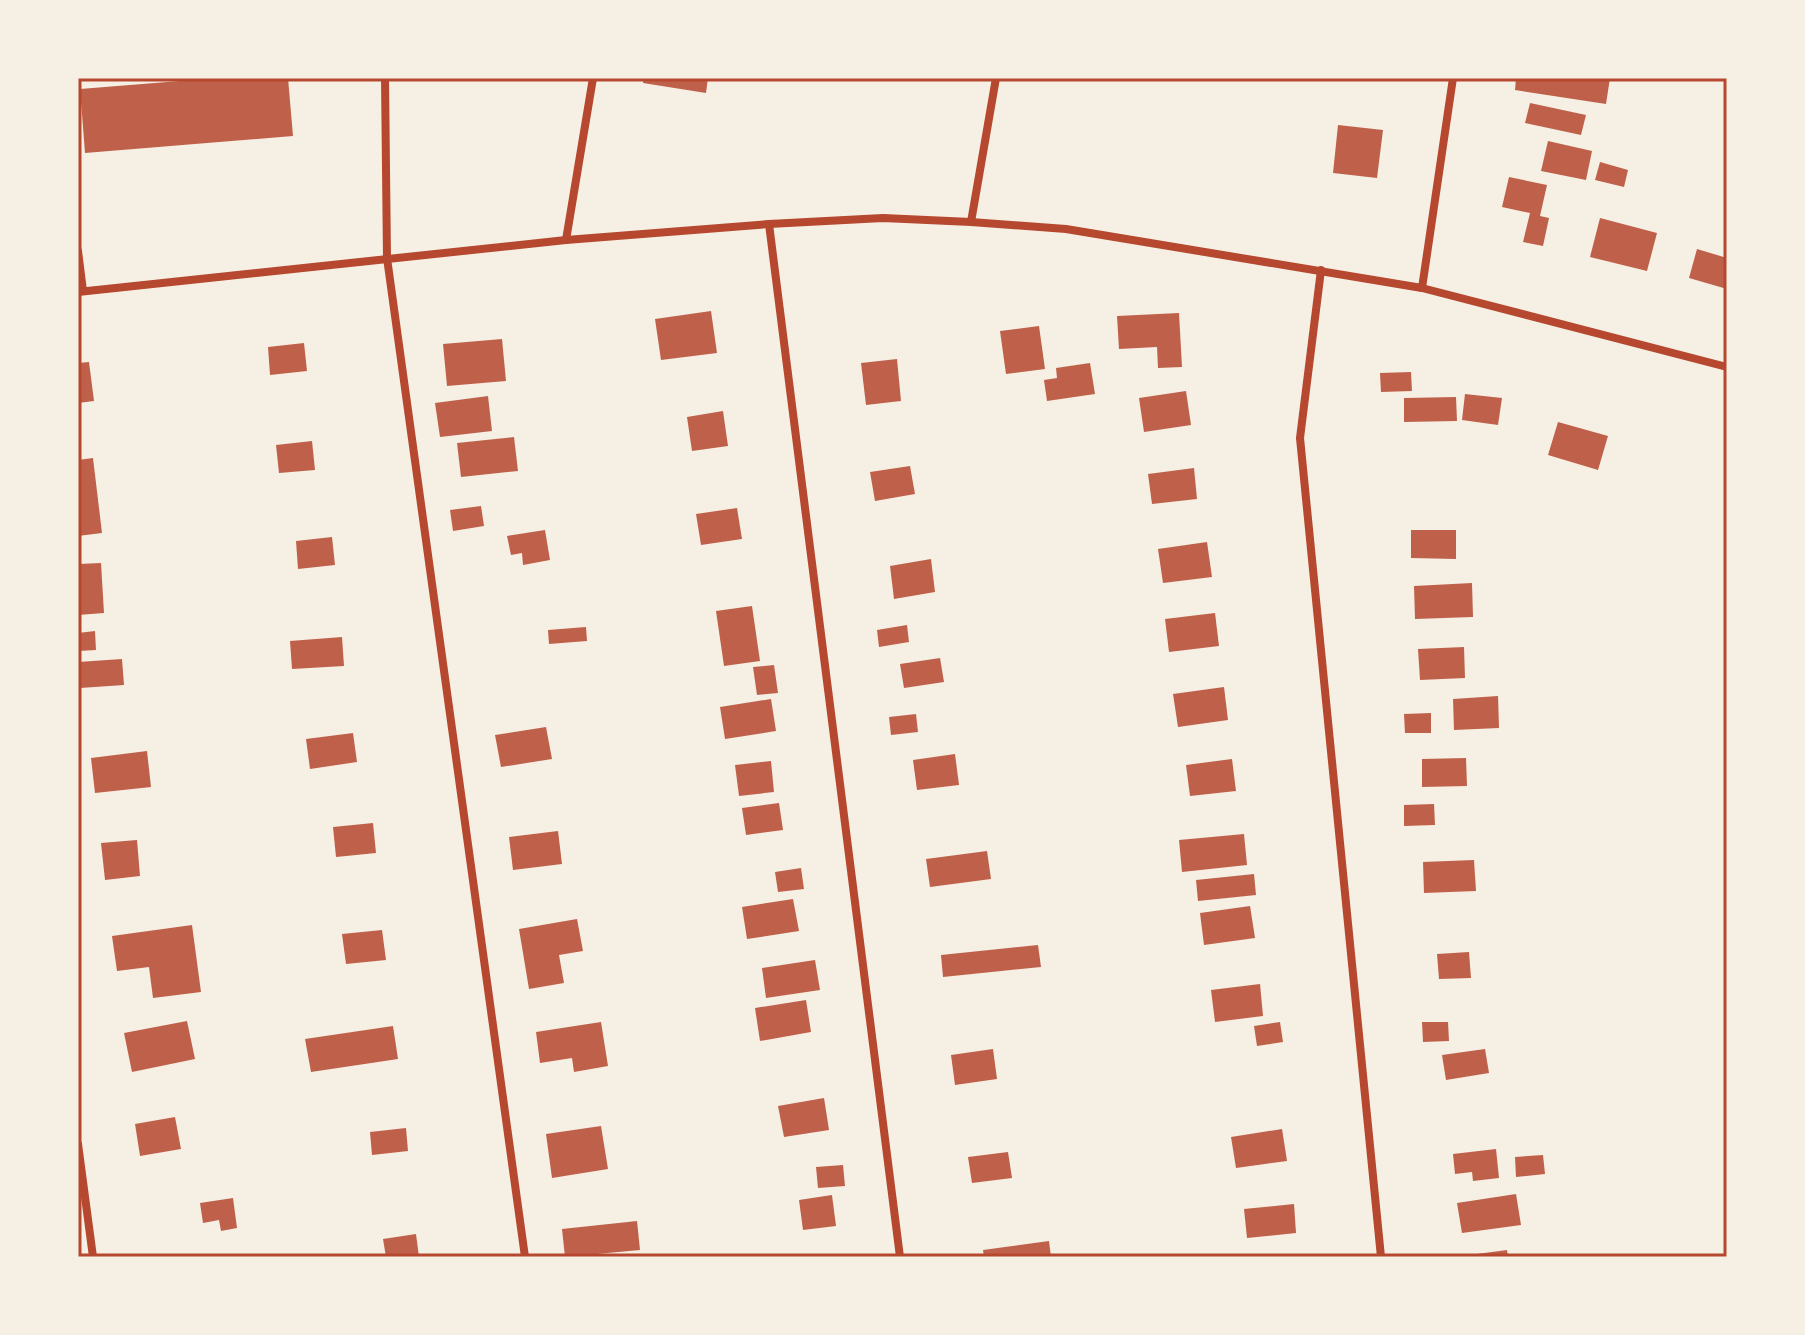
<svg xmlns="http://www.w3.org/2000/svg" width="1805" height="1335" font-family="Overpass,sans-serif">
  <rect width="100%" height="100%" fill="#f6efe4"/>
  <g fill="#bf614a">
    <path d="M 217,78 L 288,78 L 293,136 L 85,153 L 80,89 Z"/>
    <path d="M 644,78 L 708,78 L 706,93 L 643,83 Z"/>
    <path d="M 1516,78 L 1610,78 L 1606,104 L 1515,90 Z"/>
    <path d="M 1530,103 L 1586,115 L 1581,135 L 1525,123 Z"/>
    <path d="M 1338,125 L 1383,130 L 1377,178 L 1333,173 Z"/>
    <path d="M 1548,141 L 1592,151 L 1586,180 L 1541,171 Z"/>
    <path d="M 1600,162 L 1628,170 L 1624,187 L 1595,180 Z"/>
    <path d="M 1509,177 L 1547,185 L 1540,216 L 1549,218 L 1543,246 L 1523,242 L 1530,213 L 1502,207 Z"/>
    <path d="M 1600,218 L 1657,233 L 1647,271 L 1590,257 Z"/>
    <path d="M 1697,249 L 1727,258 L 1727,289 L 1689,278 Z"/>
    <path d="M 711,311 L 717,353 L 661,360 L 655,319 Z"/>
    <path d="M 1179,313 L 1182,367 L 1158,368 L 1157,347 L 1119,349 L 1117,316 Z"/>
    <path d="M 1039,326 L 1045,369 L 1006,374 L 1000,331 Z"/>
    <path d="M 502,339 L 506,381 L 447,386 L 443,344 Z"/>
    <path d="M 304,343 L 307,371 L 270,375 L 268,347 Z"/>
    <path d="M 897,359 L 901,401 L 866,405 L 861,363 Z"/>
    <path d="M 89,362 L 94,401 L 78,403 L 78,363 Z"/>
    <path d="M 1090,363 L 1095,394 L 1047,401 L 1044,380 L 1057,378 L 1056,368 Z"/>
    <path d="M 1411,372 L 1412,391 L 1381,392 L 1380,373 Z"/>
    <path d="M 1186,391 L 1191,425 L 1144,432 L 1139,398 Z"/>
    <path d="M 1465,394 L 1502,398 L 1498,425 L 1462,420 Z"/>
    <path d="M 488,396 L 492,431 L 440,437 L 435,403 Z"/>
    <path d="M 1456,397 L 1457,421 L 1404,422 L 1404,398 Z"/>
    <path d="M 723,411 L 728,446 L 692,451 L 687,417 Z"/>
    <path d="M 1558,422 L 1608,436 L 1598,470 L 1548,455 Z"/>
    <path d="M 514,437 L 518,471 L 461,477 L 457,443 Z"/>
    <path d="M 312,441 L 315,470 L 279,473 L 276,445 Z"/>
    <path d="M 93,458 L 102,533 L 78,536 L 78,460 Z"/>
    <path d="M 910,466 L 915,494 L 875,501 L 870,472 Z"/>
    <path d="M 1194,468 L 1197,499 L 1152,504 L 1148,474 Z"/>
    <path d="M 481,506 L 484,526 L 453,531 L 450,510 Z"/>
    <path d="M 737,508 L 742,539 L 701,545 L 696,514 Z"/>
    <path d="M 545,530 L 550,560 L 523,565 L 522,553 L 511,555 L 507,536 Z"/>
    <path d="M 1411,530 L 1456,530 L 1456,559 L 1411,558 Z"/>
    <path d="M 332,537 L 335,565 L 298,569 L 296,541 Z"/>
    <path d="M 1207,542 L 1212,577 L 1163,583 L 1158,549 Z"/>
    <path d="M 931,559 L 935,592 L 894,599 L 890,566 Z"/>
    <path d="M 101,563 L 104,613 L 78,615 L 78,564 Z"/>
    <path d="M 1472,583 L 1473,617 L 1415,619 L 1414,586 Z"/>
    <path d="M 752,606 L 760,661 L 724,666 L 716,611 Z"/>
    <path d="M 1215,613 L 1219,646 L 1169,652 L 1165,619 Z"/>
    <path d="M 907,625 L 909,642 L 879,647 L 877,630 Z"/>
    <path d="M 586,627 L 587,641 L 549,644 L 548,630 Z"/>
    <path d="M 95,631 L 96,650 L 78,651 L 78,633 Z"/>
    <path d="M 342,637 L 344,666 L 292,669 L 290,641 Z"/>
    <path d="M 1464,647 L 1465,678 L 1420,680 L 1418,649 Z"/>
    <path d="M 940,658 L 944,682 L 904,688 L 900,664 Z"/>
    <path d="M 122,659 L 124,685 L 80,688 L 78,662 Z"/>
    <path d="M 774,665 L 778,693 L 757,695 L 753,667 Z"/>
    <path d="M 1224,687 L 1228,720 L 1178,727 L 1173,694 Z"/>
    <path d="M 1498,696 L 1499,728 L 1454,730 L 1453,699 Z"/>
    <path d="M 771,699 L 776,731 L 725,739 L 720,707 Z"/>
    <path d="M 1431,713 L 1431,733 L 1405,733 L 1404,714 Z"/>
    <path d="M 916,714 L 918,732 L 891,735 L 889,717 Z"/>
    <path d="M 546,727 L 552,759 L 501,767 L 495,735 Z"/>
    <path d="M 353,733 L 357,762 L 310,769 L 306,739 Z"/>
    <path d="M 147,751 L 151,787 L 95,793 L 91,758 Z"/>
    <path d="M 955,754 L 959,785 L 917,790 L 913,760 Z"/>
    <path d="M 1466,758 L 1467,786 L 1422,787 L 1422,759 Z"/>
    <path d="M 1232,759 L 1236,791 L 1190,796 L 1186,765 Z"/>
    <path d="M 771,761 L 774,792 L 739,796 L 735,765 Z"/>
    <path d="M 779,803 L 783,830 L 746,835 L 742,808 Z"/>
    <path d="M 1434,804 L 1435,825 L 1404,826 L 1404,805 Z"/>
    <path d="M 373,823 L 376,853 L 336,857 L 333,827 Z"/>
    <path d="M 558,831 L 562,864 L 513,870 L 509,837 Z"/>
    <path d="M 1244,834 L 1247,865 L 1182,872 L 1179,840 Z"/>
    <path d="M 137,840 L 140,876 L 105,880 L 101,843 Z"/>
    <path d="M 987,851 L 991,879 L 930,887 L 926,859 Z"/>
    <path d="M 1474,860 L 1476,891 L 1424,893 L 1423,862 Z"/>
    <path d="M 801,868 L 804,889 L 778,892 L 775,872 Z"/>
    <path d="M 1254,874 L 1256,895 L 1198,901 L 1196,880 Z"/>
    <path d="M 793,899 L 799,931 L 747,939 L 742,907 Z"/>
    <path d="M 1250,906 L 1255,938 L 1204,945 L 1200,913 Z"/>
    <path d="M 577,919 L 583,951 L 559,955 L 564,983 L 529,989 L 519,929 Z"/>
    <path d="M 192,925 L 201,992 L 153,998 L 149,967 L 117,971 L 112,936 Z"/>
    <path d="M 382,930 L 386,960 L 346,964 L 342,934 Z"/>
    <path d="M 1038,945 L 1041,967 L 943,977 L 941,955 Z"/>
    <path d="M 1469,952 L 1471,978 L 1439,979 L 1437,954 Z"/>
    <path d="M 815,960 L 820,990 L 766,998 L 762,968 Z"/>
    <path d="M 1260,984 L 1263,1016 L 1215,1022 L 1211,990 Z"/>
    <path d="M 806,1000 L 811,1032 L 760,1041 L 755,1008 Z"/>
    <path d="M 187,1021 L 195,1059 L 132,1072 L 124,1033 Z"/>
    <path d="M 601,1022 L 608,1066 L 574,1072 L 572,1058 L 540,1063 L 536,1032 Z"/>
    <path d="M 1280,1022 L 1283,1042 L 1257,1046 L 1254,1026 Z"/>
    <path d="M 1422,1022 L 1448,1022 L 1449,1041 L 1423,1042 Z"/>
    <path d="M 393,1026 L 398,1059 L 311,1072 L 305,1039 Z"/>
    <path d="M 993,1049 L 997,1079 L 955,1085 L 951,1055 Z"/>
    <path d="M 1485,1049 L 1489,1073 L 1446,1080 L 1442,1055 Z"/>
    <path d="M 824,1098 L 829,1130 L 784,1137 L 778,1106 Z"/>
    <path d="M 175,1117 L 181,1149 L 140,1156 L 135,1124 Z"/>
    <path d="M 601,1126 L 608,1169 L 552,1178 L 546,1134 Z"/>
    <path d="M 406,1128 L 408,1151 L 372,1155 L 370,1132 Z"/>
    <path d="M 1282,1129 L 1287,1161 L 1236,1168 L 1231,1137 Z"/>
    <path d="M 1496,1149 L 1499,1178 L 1473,1181 L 1472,1172 L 1455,1174 L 1453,1154 Z"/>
    <path d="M 1008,1152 L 1012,1178 L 972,1183 L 968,1157 Z"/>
    <path d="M 1543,1155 L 1545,1174 L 1516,1177 L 1515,1157 Z"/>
    <path d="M 843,1165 L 845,1186 L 818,1188 L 816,1167 Z"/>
    <path d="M 1516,1194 L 1521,1225 L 1462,1233 L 1457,1203 Z"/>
    <path d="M 832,1195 L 836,1226 L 803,1230 L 799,1200 Z"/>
    <path d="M 233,1198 L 237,1228 L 221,1231 L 219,1220 L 203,1223 L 200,1203 Z"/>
    <path d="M 1294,1204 L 1296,1233 L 1247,1238 L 1244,1209 Z"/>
    <path d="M 637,1221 L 640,1250 L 565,1257 L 562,1229 Z"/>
    <path d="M 416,1234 L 419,1257 L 386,1257 L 383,1239 Z"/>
    <path d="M 1049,1241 L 1051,1257 L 984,1257 L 983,1250 Z"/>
    <path d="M 1507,1250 L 1508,1257 L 1469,1257 L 1469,1255 Z"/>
  </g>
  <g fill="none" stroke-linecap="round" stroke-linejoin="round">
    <g stroke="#b5482f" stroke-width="8">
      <path d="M 385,78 L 387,258 L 525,1257"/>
      <path d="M 971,222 L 996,78"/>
      <path d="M 769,224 L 900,1257"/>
      <path d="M 566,240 L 593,78"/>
      <path d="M 78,251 L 83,291"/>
      <path d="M 1321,270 L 1300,438 L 1381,1257"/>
      <path d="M 1422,288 L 1453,78"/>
      <path d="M 78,292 L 566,240 L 769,224 L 883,218 L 971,222 L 1066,229 L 1422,288 L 1727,367"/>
      <path d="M 78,1144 L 93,1257"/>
    </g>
  </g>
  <rect width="1805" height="1335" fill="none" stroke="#f6efe4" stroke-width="160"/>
  <rect x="80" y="80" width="1645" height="1175" fill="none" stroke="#b5482f" stroke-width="3"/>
</svg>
